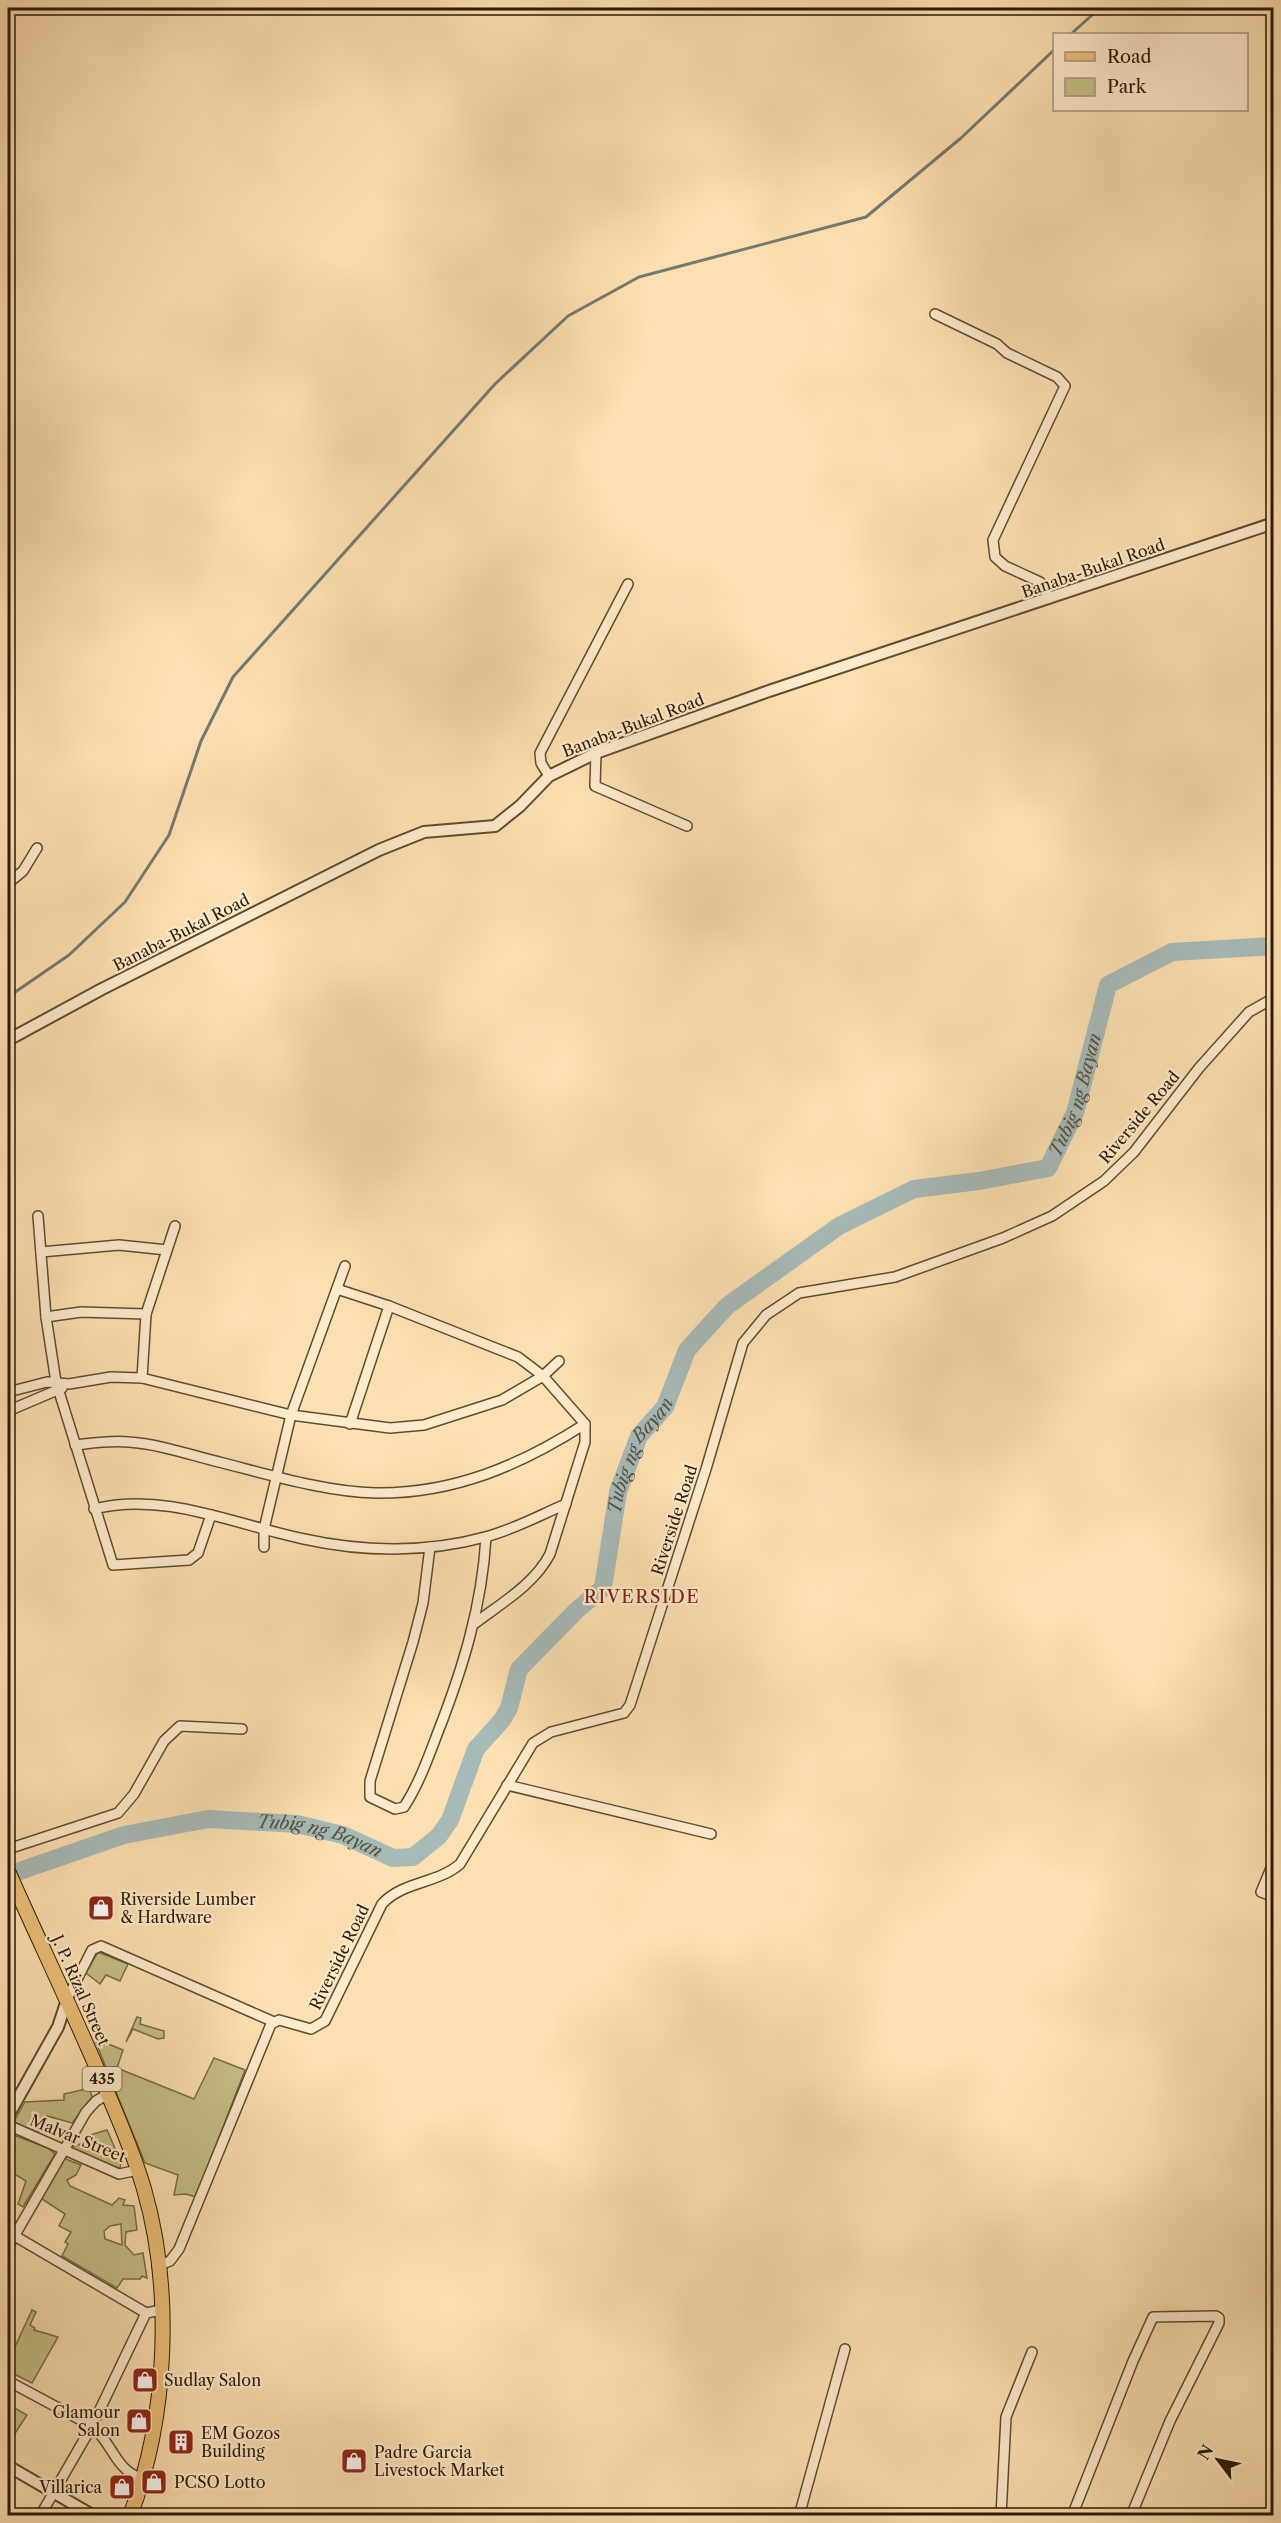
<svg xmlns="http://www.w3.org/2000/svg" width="1281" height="2523" font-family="'Libre Caslon Text',serif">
  <rect width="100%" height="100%" fill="#fde0b1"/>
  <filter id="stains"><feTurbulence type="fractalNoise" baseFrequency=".00333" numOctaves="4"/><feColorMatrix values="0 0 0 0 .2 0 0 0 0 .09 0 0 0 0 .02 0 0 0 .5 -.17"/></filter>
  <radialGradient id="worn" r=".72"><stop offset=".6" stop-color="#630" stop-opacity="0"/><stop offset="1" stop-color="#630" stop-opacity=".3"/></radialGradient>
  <g fill="#c7c087" stroke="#786d45" stroke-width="1.5" fill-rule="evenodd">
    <path d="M 98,1952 L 128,1964 L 120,1981 L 106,1975 L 100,1984 L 86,1973 Z"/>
    <path d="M 137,2017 L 141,2018 L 140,2024 L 164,2031 L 164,2038 L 158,2039 L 133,2029 L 126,2042 Z"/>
    <path d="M 101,2041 L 123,2050 L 117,2068 L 194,2099 L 214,2058 L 245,2070 L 196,2197 L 186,2194 L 174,2195 L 178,2175 L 145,2163 L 96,2043 Z"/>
    <path d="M 86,2089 L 90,2090 L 92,2097 L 72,2123 L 47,2116 L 38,2133 L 13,2123 L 25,2102 L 64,2100 L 64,2094 Z"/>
    <path d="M 107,2130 L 121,2162 L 120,2169 L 69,2149 L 70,2145 L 72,2147 L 89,2141 L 90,2135 Z"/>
    <path d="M 8,2133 L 48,2148 L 55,2154 L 23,2207 L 18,2204 L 26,2181 L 11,2172 L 13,2164 L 8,2161 Z"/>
    <path d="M 63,2158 L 81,2165 L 76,2175 L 67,2180 L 70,2186 L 112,2205 L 119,2198 L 125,2200 L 123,2205 L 134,2206 L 137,2230 L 126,2232 L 125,2245 L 134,2255 L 143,2253 L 147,2278 L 142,2276 L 140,2279 L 123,2279 L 117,2288 L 62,2256 L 68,2244 L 65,2242 L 71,2232 L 59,2226 L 65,2214 L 39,2197 ZM 121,2224 L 122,2245 L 105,2239 L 104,2231 L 110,2226 Z"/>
    <path d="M 32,2310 L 36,2312 L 30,2325 L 35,2328 L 34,2330 L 58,2337 L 32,2383 L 8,2371 L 8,2362 Z"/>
    <path d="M 11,2406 L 27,2415 L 14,2435 L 8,2432 L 8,2411 Z"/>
  </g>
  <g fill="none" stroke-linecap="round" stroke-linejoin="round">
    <g stroke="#747a70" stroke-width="3">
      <path d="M 1071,34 L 1100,8"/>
      <path d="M 8,997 L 69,955 L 125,902 L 169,835 L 201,741 L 233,677 L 495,384 L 568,316 L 639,277 L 866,217 L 961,138 L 1054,50"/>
    </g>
    <path stroke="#a6bab8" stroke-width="18" id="s1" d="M 8,1875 L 124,1835 L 208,1819 L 297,1824 L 343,1835 L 393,1858 L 413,1857 L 439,1836 L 450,1820 L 476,1749 L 502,1720 L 509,1708 L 519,1669 L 577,1610 L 603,1588 L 618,1492 L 639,1436 L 665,1407 L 687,1350 L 727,1306 L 839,1226 L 914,1189 L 979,1181 L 1048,1168 L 1075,1113 L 1108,985 L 1172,952 L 1274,946"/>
    <defs>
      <g id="minor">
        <path d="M 935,314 L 997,344 L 1007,353 L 1057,377 L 1065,386 L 993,540 L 995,557 L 1005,566 L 1040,582 L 1050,598"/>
        <path d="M 596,753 L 595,786 L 687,826"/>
        <path d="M 549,776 L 541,763 L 540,753 L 628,584"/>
        <path d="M 8,878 L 12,880 L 23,871 L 37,848"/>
        <path d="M 38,1216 L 46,1317 L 56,1382 L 113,1565 L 189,1560 L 198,1553 L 211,1515"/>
        <path d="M 41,1252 L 119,1245 L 167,1250"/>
        <path d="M 337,1289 L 389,1306 L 518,1357 L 543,1376 L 585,1424 L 585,1442 L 550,1554 C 534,1585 500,1604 474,1624"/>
        <path d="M 46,1317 L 81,1312 L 146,1314"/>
        <path d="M 142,1378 L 146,1314 L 175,1226"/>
        <path d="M 8,1392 L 47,1382 L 69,1384 L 111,1377 L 142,1378 L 291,1415 L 390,1428 L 424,1425 L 502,1400 L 543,1376 L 559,1361"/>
        <path d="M 8,1411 L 62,1388"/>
        <path d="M 350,1424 L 389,1306"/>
        <path d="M 75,1445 C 93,1443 111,1440 129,1442 C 160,1444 193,1456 223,1463 C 270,1475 327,1492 376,1493 C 454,1494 521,1465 585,1424"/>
        <path d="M 94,1509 C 164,1491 236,1525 304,1539 C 362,1552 428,1553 485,1537 C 513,1530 540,1515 566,1504"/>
        <path d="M 264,1547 L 264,1529 L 291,1415 L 345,1266"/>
        <path d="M 430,1547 L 423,1603 L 413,1642 L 370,1781 L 370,1797 L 395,1809 L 404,1807 C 419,1784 428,1758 438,1732 C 463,1668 482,1606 486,1537"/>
        <path d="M 507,1785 L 711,1834"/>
        <path d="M 8,1849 L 118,1813 L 134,1794 L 164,1741 L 180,1726 L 242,1729"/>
        <path d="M 1274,1861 L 1261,1892 L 1274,1897"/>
        <path d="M 67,1999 L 92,1950 L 101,1946 L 274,2022"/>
        <path d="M 8,2125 L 119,2174 L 138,2170"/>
        <path d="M 8,2232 L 146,2313"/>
        <path d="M 8,2247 L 86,2112 L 96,2101 L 108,2094"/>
        <path d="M 157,2266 L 170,2261 L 179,2249 L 271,2024 L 279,2020 L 311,2029 L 325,2021 L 382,1904 C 403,1881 437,1884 460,1864 L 533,1743 L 551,1732 L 624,1713 L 630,1705 L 706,1469 L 743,1343 L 766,1315 L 799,1293 L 895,1277 L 1003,1238 L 1052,1216 L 1104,1181 L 1134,1152 L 1199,1068 L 1249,1012 L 1274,998"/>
        <path d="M 8,2381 L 92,2426 C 112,2442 115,2470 141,2478"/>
        <path d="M 40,2516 L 92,2426 L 146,2313 L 162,2310"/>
        <path d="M 799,2516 L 845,2349"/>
        <path d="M 1001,2516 L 1006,2417 L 1032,2352"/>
        <path d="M 1072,2516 L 1133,2361 L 1153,2317 L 1216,2316 L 1219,2318 L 1219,2323 L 1170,2421 L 1131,2516"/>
      </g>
      <g id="tertiary">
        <path d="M 8,1040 L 102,989 L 379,850 L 424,832 L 495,826 L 520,806 L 549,776 L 596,753 L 769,691 L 1274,523"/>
        <path d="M 8,2116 L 58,2027 L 67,2000"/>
        <path d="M 8,2466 L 94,2516"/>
      </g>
      <path id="primary" d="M 8,1871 C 40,1943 74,2014 105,2087 C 119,2120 134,2154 144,2189 C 173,2289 168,2417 130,2516"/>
    </defs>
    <use href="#minor" stroke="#5f4c2e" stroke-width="12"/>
    <use href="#tertiary" stroke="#5f4c2e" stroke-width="14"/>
    <use href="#primary" stroke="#2a1a03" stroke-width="16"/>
    <use href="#minor" stroke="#feebcc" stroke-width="9"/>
    <use href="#tertiary" stroke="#feebcc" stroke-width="10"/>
    <use href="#primary" stroke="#eec078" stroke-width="14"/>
  </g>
  <defs>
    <symbol id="shop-square" viewBox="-11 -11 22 22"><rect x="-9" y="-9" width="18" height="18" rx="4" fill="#8f2418" stroke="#feebcc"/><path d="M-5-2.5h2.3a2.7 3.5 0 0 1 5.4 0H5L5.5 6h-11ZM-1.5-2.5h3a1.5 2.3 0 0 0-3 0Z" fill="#fff"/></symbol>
    <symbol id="building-square" viewBox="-11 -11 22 22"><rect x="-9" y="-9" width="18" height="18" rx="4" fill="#8f2418" stroke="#feebcc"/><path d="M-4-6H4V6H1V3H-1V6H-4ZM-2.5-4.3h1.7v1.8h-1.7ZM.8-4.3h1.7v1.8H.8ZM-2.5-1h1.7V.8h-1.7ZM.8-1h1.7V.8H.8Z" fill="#fff"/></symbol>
  </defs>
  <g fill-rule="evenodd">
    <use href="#shop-square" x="86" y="1893" width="30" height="30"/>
    <use href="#shop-square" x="130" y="2365" width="30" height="30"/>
    <use href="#shop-square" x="124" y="2406" width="30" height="30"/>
    <use href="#building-square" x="166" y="2427" width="30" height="30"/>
    <use href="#shop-square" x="339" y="2446" width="30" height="30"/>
    <use href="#shop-square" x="139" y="2467" width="30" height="30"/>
    <use href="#shop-square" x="107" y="2472" width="30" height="30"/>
  </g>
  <g text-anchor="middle" stroke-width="4.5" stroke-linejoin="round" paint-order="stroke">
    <rect fill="#feebcc" stroke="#6a593f" stroke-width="1.5" x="82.5" y="2067" width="39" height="24" rx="4.5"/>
    <g font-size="15" font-weight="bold" fill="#2a1a03">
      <text x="102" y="2084">435</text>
    </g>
    <g font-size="16" fill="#2a1a03" stroke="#feebcc">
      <text transform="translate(1093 568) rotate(-19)" y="6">Banaba-Bukal Road</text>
      <text transform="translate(633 725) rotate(-21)" y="6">Banaba-Bukal Road</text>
      <text transform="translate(181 932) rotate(-27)" y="6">Banaba-Bukal Road</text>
      <text transform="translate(1139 1117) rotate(-50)" y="6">Riverside Road</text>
      <text transform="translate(674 1520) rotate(-72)" y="6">Riverside Road</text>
      <text transform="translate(339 1957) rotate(-64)" y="6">Riverside Road</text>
      <text transform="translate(81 1990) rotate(66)" y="6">J. P. Rizal Street</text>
      <text transform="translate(78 2138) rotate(22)" y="6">Malvar Street</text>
    </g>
    <g font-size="16" fill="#2a1a03" stroke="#feebcc" text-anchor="start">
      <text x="120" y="1905">Riverside Lumber<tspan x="120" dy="18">&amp; Hardware</tspan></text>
      <text x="164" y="2386">Sudlay Salon</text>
      <text x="120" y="2418" text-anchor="end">Glamour<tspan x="120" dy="18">Salon</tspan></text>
      <text x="201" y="2439">EM Gozos<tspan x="201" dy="18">Building</tspan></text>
      <text x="374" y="2458">Padre Garcia<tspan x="374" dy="18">Livestock Market</tspan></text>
      <text x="174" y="2488">PCSO Lotto</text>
      <text x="102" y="2493" text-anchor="end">Villarica</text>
    </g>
    <g font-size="18" font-style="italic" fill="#555242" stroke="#feebcc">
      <text dy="6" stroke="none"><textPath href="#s1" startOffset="1510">Tubig ng Bayan</textPath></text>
      <text dy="6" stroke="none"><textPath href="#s1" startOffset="898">Tubig ng Bayan</textPath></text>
      <text dy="6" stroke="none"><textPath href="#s1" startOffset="322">Tubig ng Bayan</textPath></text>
    </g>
    <g font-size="18" letter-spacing="1.5" fill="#7a1f14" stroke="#feebcc">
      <text x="642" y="1603">RIVERSIDE</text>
    </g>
  </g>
  <rect width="1281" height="2523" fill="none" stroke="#fde0b1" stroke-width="30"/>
  <rect x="9" y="9" width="1263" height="2505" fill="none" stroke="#2a1a03" stroke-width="3"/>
  <rect x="15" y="15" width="1251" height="2493" fill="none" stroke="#2a1a03" stroke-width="1.5"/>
  <rect x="1053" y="33" width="195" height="78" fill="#feebcc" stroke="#a9977c" stroke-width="1.5"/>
  <rect x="1065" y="52" width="30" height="9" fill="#eec078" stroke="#a9977c" stroke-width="1.5"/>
  <text x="1107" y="63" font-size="18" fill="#2a1a03">Road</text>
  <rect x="1065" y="78" width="30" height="18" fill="#c7c087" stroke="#a9977c" stroke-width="1.5"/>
  <text x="1107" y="93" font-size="18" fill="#2a1a03">Park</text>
  <g transform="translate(1218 2460) rotate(302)" stroke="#feebcc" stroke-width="4.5" paint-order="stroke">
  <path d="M0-4.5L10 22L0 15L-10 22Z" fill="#2a1a03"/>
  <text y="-9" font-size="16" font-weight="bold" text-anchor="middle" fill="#2a1a03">N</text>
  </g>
  <rect width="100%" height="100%" filter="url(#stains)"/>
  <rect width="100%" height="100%" fill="url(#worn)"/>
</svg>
